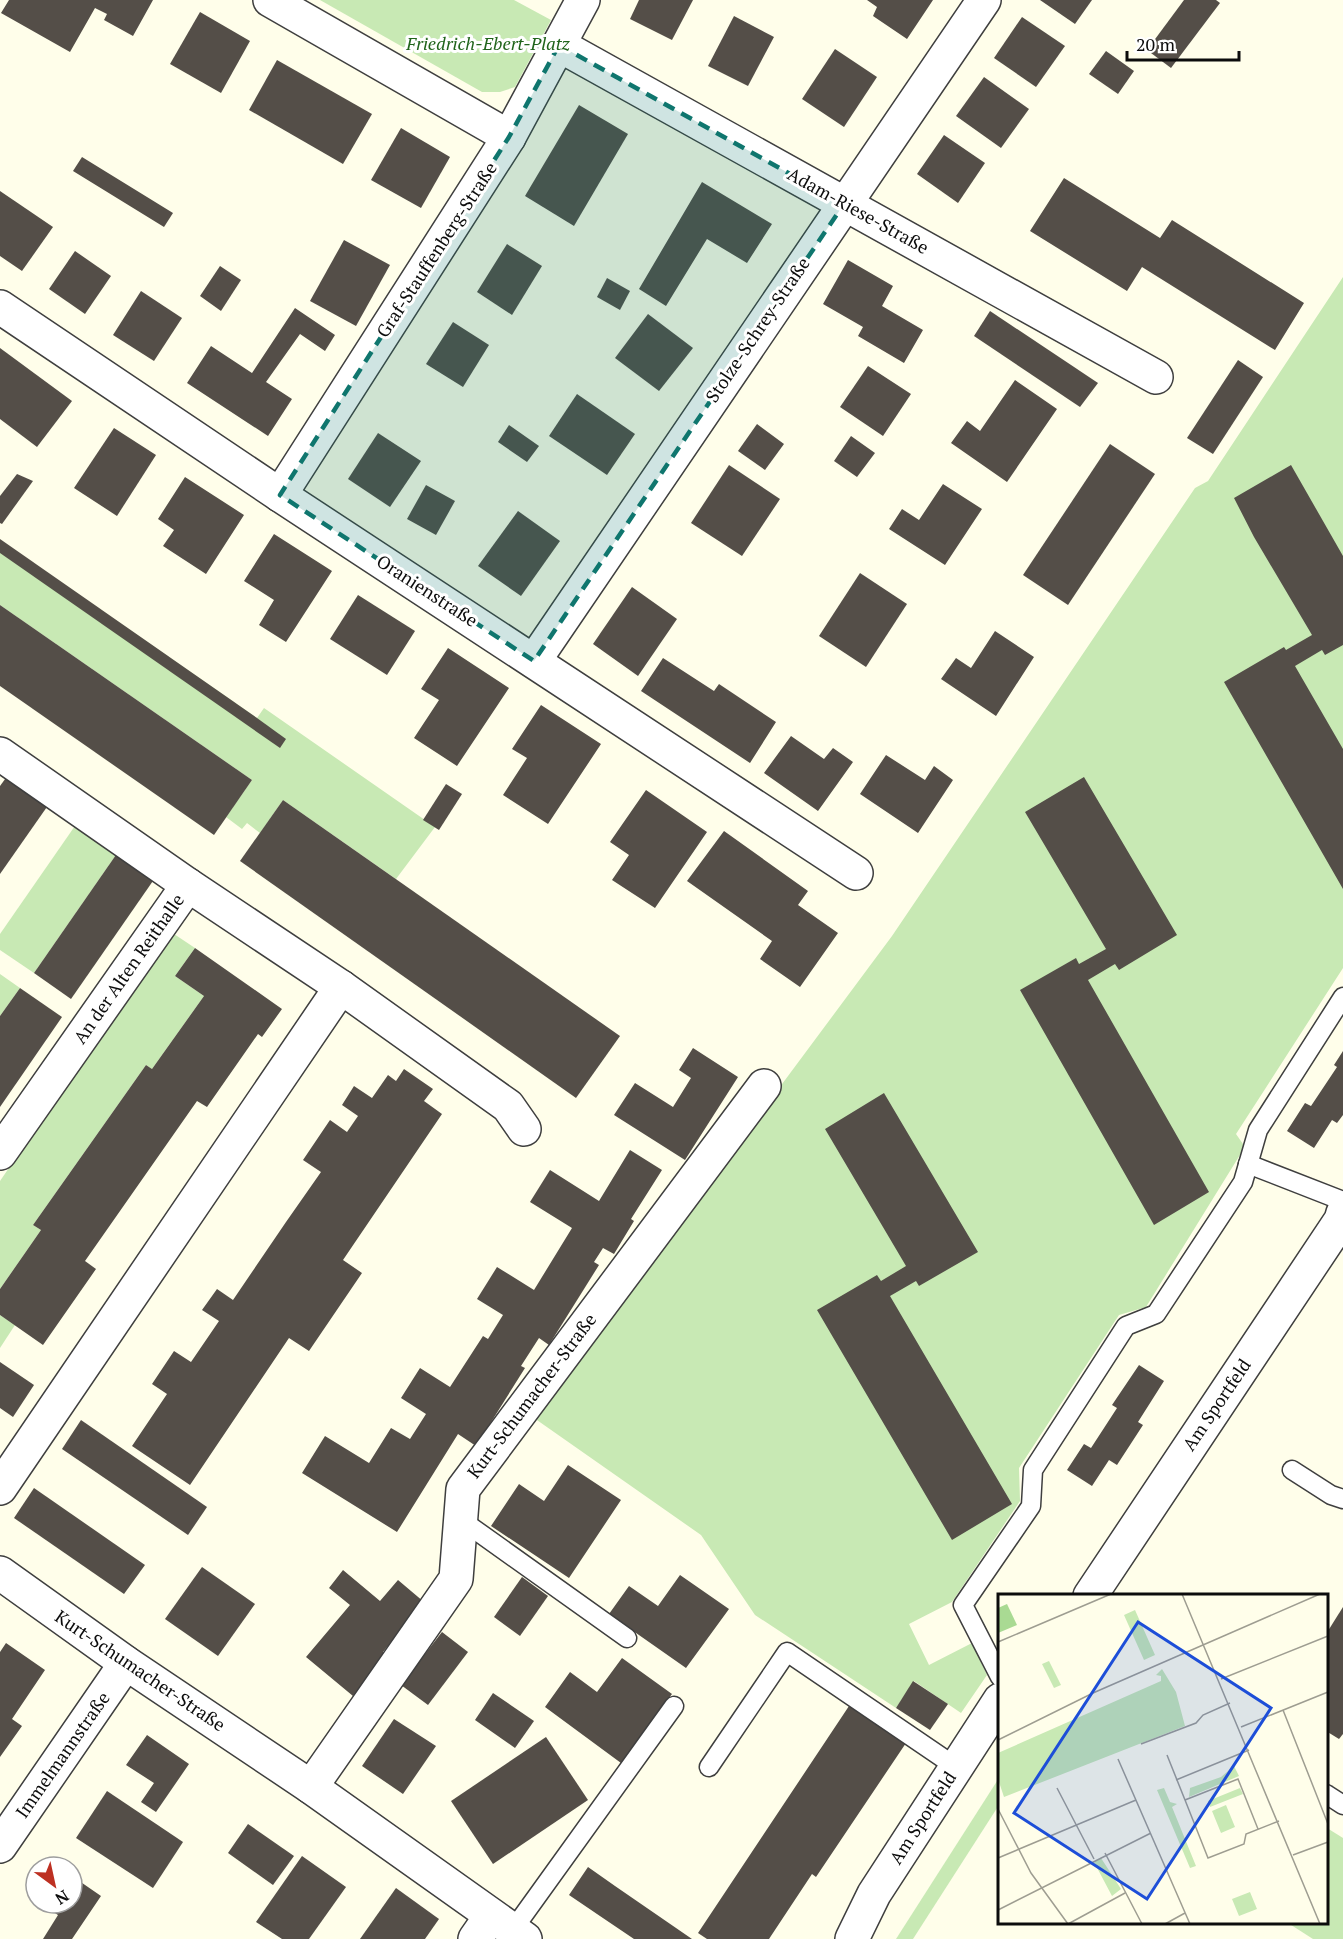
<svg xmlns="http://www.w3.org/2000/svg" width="1343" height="1939" font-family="'PT Serif',serif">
  <rect width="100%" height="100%" fill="#fffeea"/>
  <g fill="#c8e9b4">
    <path d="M 320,0 L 514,0 L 551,20 L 515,87 L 500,92 L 482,92 Z"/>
    <path d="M 1343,277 L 1343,968 L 1236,1134 L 1243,1144 L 1243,1150 L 1146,1307 L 1119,1315 L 1019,1468 L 1020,1501 L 952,1602 L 909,1624 L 929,1665 L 972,1643 L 987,1675 L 961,1713 L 914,1681 L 896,1708 L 755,1615 L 701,1535 L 534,1418 L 892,936 L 1195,488 L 1208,481 Z"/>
    <path d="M 0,540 L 257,718 L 264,708 L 435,827 L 396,879 L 283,800 L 260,833 L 247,823 L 242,829 L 226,817 L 252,780 L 0,605 Z"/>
    <path d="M 77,823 L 118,852 L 34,973 L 0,950 L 0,934 Z"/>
    <path d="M 171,932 L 195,948 L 175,976 L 204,996 L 152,1069 L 146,1065 L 33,1225 L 41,1230 L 0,1289 L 0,1181 Z"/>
    <path d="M 0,974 L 20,988 L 0,1016 Z"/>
    <path d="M 0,1315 L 15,1325 L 0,1348 Z"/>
    <path d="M 999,1778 L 999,1805 L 913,1939 L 896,1939 Z"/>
    <path d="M 1327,1828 L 1343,1838 L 1343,1939 L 1313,1939 L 1288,1923 L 1326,1922 Z"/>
  </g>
  <g fill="#544e48">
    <path d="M 9,0 L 153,0 L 133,36 L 104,20 L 107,14 L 95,8 L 70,52 L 1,13 Z"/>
    <path d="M 639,0 L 693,0 L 672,40 L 630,19 Z"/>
    <path d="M 867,0 L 933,0 L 907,39 L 873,16 L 877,7 Z"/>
    <path d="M 1040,0 L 1092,0 L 1075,24 Z"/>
    <path d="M 1184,0 L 1216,0 L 1220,3 L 1171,68 L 1147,50 Z"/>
    <path d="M 200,12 L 250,41 L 221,93 L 170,64 Z"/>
    <path d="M 734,16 L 774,37 L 748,86 L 708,66 Z"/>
    <path d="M 1022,17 L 1065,46 L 1036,87 L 994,58 Z"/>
    <path d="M 835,49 L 877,77 L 844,127 L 802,99 Z"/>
    <path d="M 1106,51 L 1134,71 L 1118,94 L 1089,74 Z"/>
    <path d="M 277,60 L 372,114 L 343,164 L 249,110 Z"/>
    <path d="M 984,77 L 1029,109 L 1001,148 L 956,116 Z"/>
    <path d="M 579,105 L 628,134 L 574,226 L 525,196 Z"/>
    <path d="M 401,128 L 450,157 L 421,208 L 371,180 Z"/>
    <path d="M 944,135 L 985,163 L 958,203 L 917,174 Z"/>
    <path d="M 82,157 L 173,213 L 164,227 L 73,171 Z"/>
    <path d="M 1064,178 L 1160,238 L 1172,220 L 1304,303 L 1275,350 L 1142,267 L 1127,291 L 1030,231 Z"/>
    <path d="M 702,182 L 772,224 L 747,263 L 707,239 L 666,306 L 639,289 Z"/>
    <path d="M 0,191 L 53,227 L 22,271 L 0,256 Z"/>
    <path d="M 344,240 L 390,265 L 356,326 L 310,301 Z"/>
    <path d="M 507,244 L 542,266 L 512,315 L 477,292 Z"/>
    <path d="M 75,251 L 111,276 L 85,314 L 49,289 Z"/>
    <path d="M 848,260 L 893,286 L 882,306 L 923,330 L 904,363 L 858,336 L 863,327 L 823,304 Z"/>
    <path d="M 220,266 L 241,280 L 221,311 L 200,296 Z"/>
    <path d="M 607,278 L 630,291 L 620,310 L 597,297 Z"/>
    <path d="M 141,291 L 182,318 L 154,361 L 113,335 Z"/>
    <path d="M 295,308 L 335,335 L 325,351 L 300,334 L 266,382 L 292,399 L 268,436 L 187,383 L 211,346 L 252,373 Z"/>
    <path d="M 990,311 L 1098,383 L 1080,407 L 974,336 Z"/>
    <path d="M 648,314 L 693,348 L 659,391 L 615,358 Z"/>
    <path d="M 453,322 L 489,345 L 463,387 L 426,364 Z"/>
    <path d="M 0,348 L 72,401 L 37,447 L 0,419 Z"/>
    <path d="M 1238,360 L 1263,377 L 1213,454 L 1187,438 Z"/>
    <path d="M 868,366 L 911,394 L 883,436 L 840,407 Z"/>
    <path d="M 1015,380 L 1057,409 L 1007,482 L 951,443 L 967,421 L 980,431 Z"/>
    <path d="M 577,394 L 635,434 L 607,475 L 549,436 Z"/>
    <path d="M 757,424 L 784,444 L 765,470 L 738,451 Z"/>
    <path d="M 509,425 L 539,446 L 527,462 L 498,442 Z"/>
    <path d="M 114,428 L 156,455 L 117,516 L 74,488 Z"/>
    <path d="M 378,433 L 421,461 L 390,507 L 348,479 Z"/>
    <path d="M 851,436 L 875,453 L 857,477 L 834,461 Z"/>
    <path d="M 1110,444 L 1155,474 L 1068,605 L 1023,575 Z"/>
    <path d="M 729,465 L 780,499 L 742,556 L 691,523 Z"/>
    <path d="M 1291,465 L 1343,556 L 1343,645 L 1325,655 L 1322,650 L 1295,666 L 1343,749 L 1343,889 L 1224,682 L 1284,647 L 1286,650 L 1312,635 L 1254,537 L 1234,498 Z"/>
    <path d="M 17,474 L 33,481 L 2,524 L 0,523 L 0,496 Z"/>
    <path d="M 185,477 L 244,515 L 206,574 L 163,546 L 174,530 L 158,519 Z"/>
    <path d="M 943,484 L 982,509 L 945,565 L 889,529 L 902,509 L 919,520 Z"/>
    <path d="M 426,485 L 455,501 L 436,535 L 407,519 Z"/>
    <path d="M 518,511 L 560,541 L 521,596 L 478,566 Z"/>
    <path d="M 274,534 L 332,571 L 286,642 L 259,625 L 274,600 L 244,581 Z"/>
    <path d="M 0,539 L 257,718 L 286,739 L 280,748 L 0,553 Z"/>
    <path d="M 860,573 L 907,604 L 866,667 L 819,636 Z"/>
    <path d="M 632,587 L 677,619 L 638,676 L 593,644 Z"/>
    <path d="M 358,595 L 415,631 L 387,675 L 330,639 Z"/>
    <path d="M 0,605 L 252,780 L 214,835 L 0,686 Z"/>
    <path d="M 995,631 L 1034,657 L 996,716 L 941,679 L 956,658 L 971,668 Z"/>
    <path d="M 448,648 L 509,688 L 457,766 L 414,738 L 439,700 L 421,689 Z"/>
    <path d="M 663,658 L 714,691 L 719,684 L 776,722 L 750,763 L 641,691 Z"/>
    <path d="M 541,705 L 601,744 L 548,824 L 503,795 L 527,758 L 512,749 Z"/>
    <path d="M 791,736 L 824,759 L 833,748 L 853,762 L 818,811 L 764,773 Z"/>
    <path d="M 886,755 L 925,780 L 934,766 L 953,780 L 918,833 L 860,794 Z"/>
    <path d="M 8,775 L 49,804 L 0,874 L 0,786 Z"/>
    <path d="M 1084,777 L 1177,935 L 1119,970 L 1115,964 L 1088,980 L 1209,1192 L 1154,1225 L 1020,990 L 1076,958 L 1079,964 L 1106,949 L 1025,812 Z"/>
    <path d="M 446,784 L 462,794 L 439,830 L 423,820 Z"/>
    <path d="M 646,790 L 707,832 L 655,908 L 612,880 L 629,855 L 610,842 Z"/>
    <path d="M 283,800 L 620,1036 L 576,1098 L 240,861 Z"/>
    <path d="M 724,831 L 808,891 L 798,905 L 838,933 L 800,987 L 760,959 L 772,941 L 687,881 Z"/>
    <path d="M 118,852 L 155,878 L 71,999 L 34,973 Z"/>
    <path d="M 195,948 L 282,1009 L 262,1037 L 258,1034 L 207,1107 L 197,1101 L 85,1261 L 96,1269 L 43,1345 L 0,1315 L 0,1289 L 41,1230 L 33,1225 L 146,1065 L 152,1069 L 204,996 L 175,976 Z"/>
    <path d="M 20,988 L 62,1017 L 0,1107 L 0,1016 Z"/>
    <path d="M 693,1048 L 738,1077 L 685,1160 L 614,1115 L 635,1083 L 673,1107 L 691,1078 L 679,1070 Z"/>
    <path d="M 1343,1051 L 1343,1115 L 1337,1123 L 1332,1120 L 1314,1148 L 1287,1131 L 1305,1103 L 1311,1106 L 1337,1067 L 1334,1065 Z"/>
    <path d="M 404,1069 L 433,1089 L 424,1101 L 442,1114 L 343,1260 L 362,1273 L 309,1351 L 289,1338 L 190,1485 L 132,1446 L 167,1394 L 152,1384 L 174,1351 L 191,1362 L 219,1321 L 202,1310 L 217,1289 L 233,1300 L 286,1222 L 321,1172 L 303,1160 L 330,1120 L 347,1132 L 358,1116 L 342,1105 L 354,1086 L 372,1098 L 388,1075 L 396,1081 Z"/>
    <path d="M 884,1093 L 978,1252 L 919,1286 L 916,1281 L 890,1296 L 1012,1504 L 952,1540 L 817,1310 L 877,1275 L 881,1281 L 906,1266 L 825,1129 Z"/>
    <path d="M 630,1150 L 662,1170 L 631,1219 L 634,1221 L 614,1254 L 603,1248 L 594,1262 L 599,1265 L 549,1345 L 539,1338 L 521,1366 L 525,1368 L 476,1446 L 458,1434 L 397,1532 L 302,1473 L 325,1436 L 369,1463 L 391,1428 L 410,1439 L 426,1414 L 401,1398 L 420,1368 L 450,1387 L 483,1336 L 488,1339 L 503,1315 L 477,1299 L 497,1267 L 534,1290 L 572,1228 L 530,1202 L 550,1170 L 599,1201 Z"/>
    <path d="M 0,1362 L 34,1385 L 13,1417 L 0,1408 Z"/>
    <path d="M 1139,1365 L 1164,1381 L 1138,1422 L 1143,1425 L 1117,1465 L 1109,1460 L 1092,1486 L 1067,1470 L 1084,1444 L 1091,1448 L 1117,1408 L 1112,1405 Z"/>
    <path d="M 81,1420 L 207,1507 L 188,1535 L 62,1449 Z"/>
    <path d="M 568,1465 L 621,1500 L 569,1578 L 491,1526 L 519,1484 L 544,1501 Z"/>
    <path d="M 34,1488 L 145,1565 L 124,1594 L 14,1518 Z"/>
    <path d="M 202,1567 L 255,1604 L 218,1656 L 165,1619 Z"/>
    <path d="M 343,1570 L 380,1601 L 398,1580 L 424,1602 L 383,1652 L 387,1655 L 353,1696 L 306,1657 L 350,1605 L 329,1588 Z"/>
    <path d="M 680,1575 L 729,1609 L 686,1668 L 609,1614 L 629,1586 L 658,1606 Z"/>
    <path d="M 522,1577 L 548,1596 L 520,1636 L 494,1617 Z"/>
    <path d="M 1343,1607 L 1343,1734 L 1339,1739 L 1326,1731 L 1326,1634 Z"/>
    <path d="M 442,1632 L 468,1652 L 428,1705 L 401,1685 Z"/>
    <path d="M 6,1643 L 45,1670 L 12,1719 L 22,1726 L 0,1757 L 0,1652 Z"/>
    <path d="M 622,1658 L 672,1694 L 621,1763 L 545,1707 L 570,1672 L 597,1692 Z"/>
    <path d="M 913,1681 L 948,1704 L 930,1730 L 896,1708 Z"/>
    <path d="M 493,1693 L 534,1721 L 515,1748 L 475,1720 Z"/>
    <path d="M 849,1706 L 906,1743 L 816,1877 L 812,1874 L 769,1939 L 707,1939 L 698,1933 Z"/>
    <path d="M 394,1719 L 436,1746 L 403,1794 L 362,1766 Z"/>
    <path d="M 147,1735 L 189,1764 L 156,1812 L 141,1802 L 154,1783 L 126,1765 Z"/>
    <path d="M 546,1737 L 588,1800 L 493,1864 L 451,1801 Z"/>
    <path d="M 107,1791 L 183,1842 L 153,1888 L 76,1838 Z"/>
    <path d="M 248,1824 L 294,1856 L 273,1885 L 228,1853 Z"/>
    <path d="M 302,1856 L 346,1887 L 309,1939 L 282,1939 L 256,1922 Z"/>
    <path d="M 588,1867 L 615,1886 L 692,1939 L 634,1939 L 597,1914 L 569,1895 Z"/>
    <path d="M 72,1876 L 101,1896 L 72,1939 L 43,1939 L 58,1915 L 39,1903 L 72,1903 Z"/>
    <path d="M 396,1888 L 439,1919 L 425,1939 L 360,1939 Z"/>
  </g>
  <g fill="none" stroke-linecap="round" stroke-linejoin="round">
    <defs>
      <g id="service">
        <path d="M 1248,1164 L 1343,1201"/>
        <path d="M 1292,1470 L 1331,1495 L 1343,1499"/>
        <path d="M 460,1519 L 627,1638"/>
        <path d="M 1000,1677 L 963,1605 L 1031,1506 L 1033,1470 L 1126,1326 L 1156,1314 L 1243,1182 L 1258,1130 L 1343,997"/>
        <path d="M 709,1767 L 787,1652 L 956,1767"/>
        <path d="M 1326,1794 L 1343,1805"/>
        <path d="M 512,1931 L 674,1706"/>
      </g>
      <g id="minor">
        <path d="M 270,0 L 509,137"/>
        <path d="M 559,45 L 1156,377"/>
        <path d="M 0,307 L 280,495 L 856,873"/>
        <path d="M 280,495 L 509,137 L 583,0"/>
        <path d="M 534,661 L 984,0"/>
        <path d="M 0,754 L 188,885 L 0,1153"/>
        <path d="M 188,885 L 341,987 L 508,1106 L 524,1129"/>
        <path d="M 0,1488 L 341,987"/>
        <path d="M 0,1573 L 126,1663 L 311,1787 L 525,1939"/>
        <path d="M 1090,1596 L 1341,1220 L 1343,1213"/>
        <path d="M 311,1787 L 456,1579 L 463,1489 L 764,1086"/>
        <path d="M 0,1846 L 126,1663"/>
        <path d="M 475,1939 L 491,1916"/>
        <path d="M 852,1939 L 874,1894 L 1000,1700"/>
      </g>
    </defs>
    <use href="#service" stroke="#3f3f3f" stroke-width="21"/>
    <use href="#minor" stroke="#3f3f3f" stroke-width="36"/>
    <use href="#service" stroke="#fff" stroke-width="18"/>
    <use href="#minor" stroke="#fff" stroke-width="33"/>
  </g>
  <path fill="#0f766e" fill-opacity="0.2" stroke="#0f766e" stroke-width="4.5" stroke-dasharray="12 8" stroke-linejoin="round" d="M 559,45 L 844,204 L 534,661 L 280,495 L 509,137 Z"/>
  <g text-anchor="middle" stroke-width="6" stroke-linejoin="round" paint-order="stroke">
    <g font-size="18" font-style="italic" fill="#20641b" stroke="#fff">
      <text x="488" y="50">Friedrich-Ebert-Platz</text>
    </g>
    <g font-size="18" fill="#0c0c0c" stroke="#fff">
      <text transform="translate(858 211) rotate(29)" y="6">Adam-Riese-Straße</text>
      <text transform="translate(437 250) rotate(-57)" y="6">Graf-Stauffenberg-Straße</text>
      <text transform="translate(758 330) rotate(-56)" y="6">Stolze-Schrey-Straße</text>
      <text transform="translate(427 591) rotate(33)" y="6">Oranienstraße</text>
      <text transform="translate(129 969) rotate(-55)" y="6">An der Alten Reithalle</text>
      <text transform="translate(532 1396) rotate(-53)" y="6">Kurt-Schumacher-Straße</text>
      <text transform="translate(1217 1405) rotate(-56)" y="6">Am Sportfeld</text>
      <text transform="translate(140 1671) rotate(34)" y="6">Kurt-Schumacher-Straße</text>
      <text transform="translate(63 1755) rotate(-55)" y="6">Immelmannstraße</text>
      <text transform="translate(923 1818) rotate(-57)" y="6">Am Sportfeld</text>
    </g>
  </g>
  <g transform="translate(998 1594)">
    <rect width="330" height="330" fill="#fffeea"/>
    <path d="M 137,16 L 157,61 L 146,66 L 126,21 ZM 51,67 L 63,91 L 56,94 L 44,70 ZM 164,75 L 178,98 L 187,132 L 6,203 L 0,185 L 0,159 L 163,87 L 163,82 L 158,81 ZM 236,172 L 241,182 L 191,203 L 192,194 L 223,183 ZM 166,194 L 172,208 L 179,210 L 174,213 L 198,272 L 192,274 L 159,196 ZM 242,194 L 245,200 L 212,213 L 210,207 ZM 228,211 L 237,233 L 223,239 L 214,217 ZM 103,264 L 123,295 L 114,302 L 96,268 ZM 252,298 L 259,315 L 241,322 L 234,305 Z" fill="#c8e9b4"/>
    <path d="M 9,10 L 19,31 L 0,39 L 0,14 Z" fill="#a9da93"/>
    <path fill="none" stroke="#9e9d91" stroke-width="1.5" d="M 184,0 L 322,330M 0,48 L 113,0M 223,85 L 330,42M 285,116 L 330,230M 243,133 L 330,98M 0,146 L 95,99 L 322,0M 143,150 L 198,129 L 205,121 L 232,109M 169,161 L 187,206M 120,165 L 192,330M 178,186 L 251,156M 59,194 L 96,265M 0,215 L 33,279 L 70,330M 260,235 L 240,185 L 187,206 L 210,264 L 246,250 L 248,240 L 281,227M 107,259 L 144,330M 295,261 L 330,248M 0,264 L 138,206M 0,316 L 153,239M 70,330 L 127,299M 167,330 L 187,319"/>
    <path fill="#1d4ed8" fill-opacity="0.15" stroke="#1d4ed8" stroke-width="3" d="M 140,28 L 273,114 L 149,305 L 16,219 Z"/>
    <rect width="330" height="330" fill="none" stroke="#0c0c0c" stroke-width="3"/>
  </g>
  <g transform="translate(54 1885) rotate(147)"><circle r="28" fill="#ffffff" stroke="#9e9e9e" stroke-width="1.5"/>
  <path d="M0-4.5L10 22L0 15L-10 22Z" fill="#bd3022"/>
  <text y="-9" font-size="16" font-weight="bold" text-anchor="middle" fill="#0c0c0c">N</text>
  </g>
  <path d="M1127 51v9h112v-9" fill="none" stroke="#0c0c0c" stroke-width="3"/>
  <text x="1136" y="51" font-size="18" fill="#0c0c0c" stroke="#ffffff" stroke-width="4.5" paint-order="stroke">20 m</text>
</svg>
